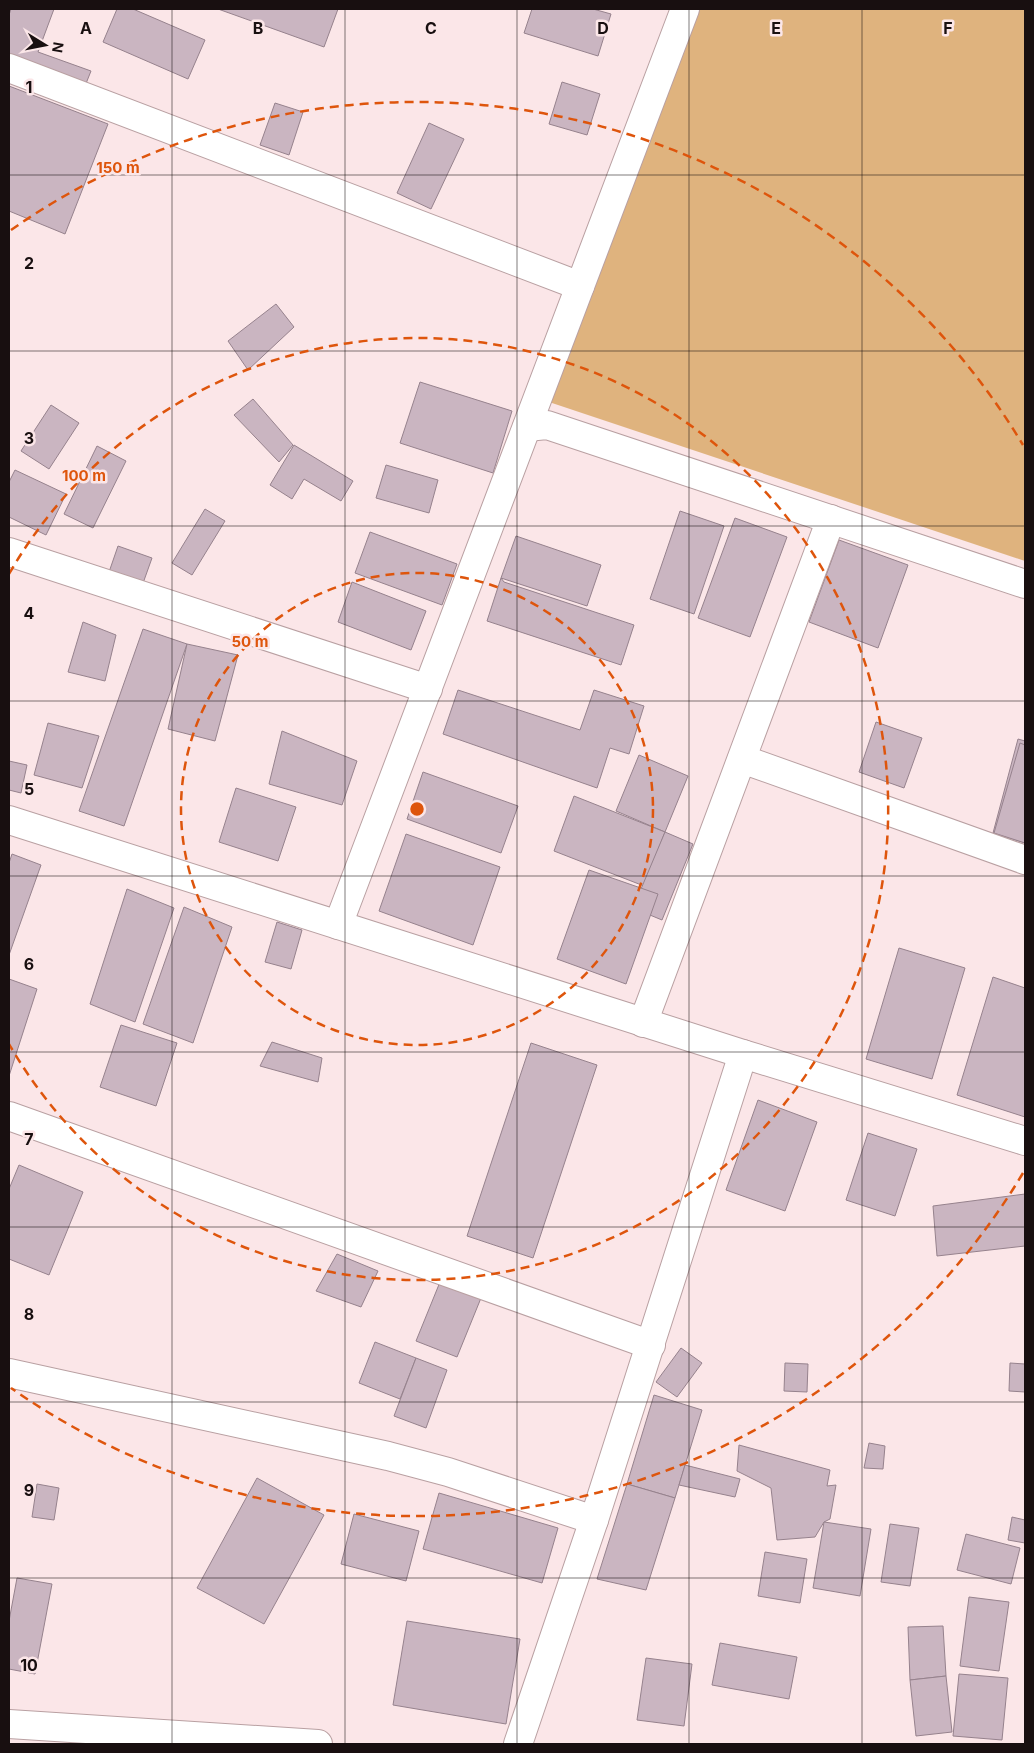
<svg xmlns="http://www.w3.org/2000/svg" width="1034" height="1753" font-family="Inter,sans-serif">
  <rect width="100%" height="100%" fill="#fbe6e8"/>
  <path fill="#dfb37e" d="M 697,9 L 1025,9 L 1025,561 L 549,402 Z"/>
  <g fill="#cab5c1" stroke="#96828d">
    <path d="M 11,9 L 54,9 L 38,52 L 91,71 L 85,86 L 9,58 L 9,15 Z"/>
    <path d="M 117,9 L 133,9 L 205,40 L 188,79 L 103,42 Z"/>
    <path d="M 218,9 L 338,9 L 324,47 Z"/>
    <path d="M 532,9 L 593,9 L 611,14 L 598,56 L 524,33 Z"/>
    <path d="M 562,82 L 600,94 L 587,135 L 549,124 Z"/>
    <path d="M 9,86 L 108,124 L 65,234 L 9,211 Z"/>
    <path d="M 275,103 L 303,112 L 289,155 L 260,145 Z"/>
    <path d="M 429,123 L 464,139 L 431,209 L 397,193 Z"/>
    <path d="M 276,304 L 294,327 L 248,370 L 228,341 Z"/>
    <path d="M 420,382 L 512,411 L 493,473 L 400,443 Z"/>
    <path d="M 253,399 L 293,445 L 279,462 L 234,415 Z"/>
    <path d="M 51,405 L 79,423 L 49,469 L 21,451 Z"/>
    <path d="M 294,445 L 353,481 L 341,501 L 304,479 L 292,499 L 270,485 Z"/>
    <path d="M 97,446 L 126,461 L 93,528 L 64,514 Z"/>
    <path d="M 386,465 L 438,480 L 429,513 L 376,498 Z"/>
    <path d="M 15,470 L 66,494 L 46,535 L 9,517 L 9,482 Z"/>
    <path d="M 205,509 L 225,521 L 192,575 L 172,563 Z"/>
    <path d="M 680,511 L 724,526 L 694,614 L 650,599 Z"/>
    <path d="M 735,518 L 787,537 L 750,637 L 698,618 Z"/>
    <path d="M 370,532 L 457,564 L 442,605 L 355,573 Z"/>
    <path d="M 516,536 L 601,565 L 587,606 L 501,578 Z"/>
    <path d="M 839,540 L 908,565 L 878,648 L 809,622 Z"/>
    <path d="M 118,546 L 152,558 L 142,586 L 108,575 Z"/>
    <path d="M 501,578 L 504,582 L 634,625 L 621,665 L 487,621 Z"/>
    <path d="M 352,582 L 426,611 L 411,650 L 338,622 Z"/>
    <path d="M 83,622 L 116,635 L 105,681 L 68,672 Z"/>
    <path d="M 143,629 L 187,644 L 124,826 L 79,811 Z"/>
    <path d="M 187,644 L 238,655 L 215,741 L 168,729 Z"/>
    <path d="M 458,690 L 580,730 L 594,690 L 644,706 L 629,754 L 610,748 L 597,788 L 443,734 Z"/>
    <path d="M 876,722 L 922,738 L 904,788 L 859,772 Z"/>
    <path d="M 48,723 L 99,736 L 82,788 L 34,775 Z"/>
    <path d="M 282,731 L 357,761 L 342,805 L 269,784 Z"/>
    <path d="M 1018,739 L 1025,741 L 1025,843 L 993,833 Z"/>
    <path d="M 1020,743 L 1025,745 L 1025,843 L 994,833 Z"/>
    <path d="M 639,755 L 688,776 L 665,832 L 616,811 Z"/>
    <path d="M 9,761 L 27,765 L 21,793 L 9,790 Z"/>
    <path d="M 423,772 L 518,806 L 501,853 L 407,819 Z"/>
    <path d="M 236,788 L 296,807 L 278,861 L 219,842 Z"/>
    <path d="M 574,796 L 665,832 L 644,886 L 554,851 Z"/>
    <path d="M 665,832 L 693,844 L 662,920 L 633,908 Z"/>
    <path d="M 406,834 L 500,867 L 473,945 L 379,911 Z"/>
    <path d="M 12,854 L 41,865 L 9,955 L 9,863 Z"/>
    <path d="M 589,870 L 658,894 L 626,984 L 557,959 Z"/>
    <path d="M 127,889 L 174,908 L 135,1022 L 90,1004 Z"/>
    <path d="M 184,907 L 232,927 L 193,1043 L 143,1024 Z"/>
    <path d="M 277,922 L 302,930 L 291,969 L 265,962 Z"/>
    <path d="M 899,948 L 965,968 L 932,1079 L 866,1059 Z"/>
    <path d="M 993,977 L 1025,988 L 1025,1117 L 957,1095 Z"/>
    <path d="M 9,979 L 37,989 L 9,1076 Z"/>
    <path d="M 121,1025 L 177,1043 L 156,1106 L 100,1087 Z"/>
    <path d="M 272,1042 L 322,1058 L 318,1082 L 260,1066 Z"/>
    <path d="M 531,1043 L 597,1065 L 533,1258 L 467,1236 Z"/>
    <path d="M 758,1100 L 817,1122 L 785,1211 L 726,1190 Z"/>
    <path d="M 868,1133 L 917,1149 L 895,1216 L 846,1200 Z"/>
    <path d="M 19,1165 L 83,1192 L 49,1275 L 9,1259 L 9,1189 Z"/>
    <path d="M 1025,1194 L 1025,1246 L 937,1256 L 933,1206 Z"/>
    <path d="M 337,1254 L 378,1271 L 361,1307 L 316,1291 Z"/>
    <path d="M 440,1282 L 481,1298 L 457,1357 L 416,1341 Z"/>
    <path d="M 375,1342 L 416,1358 L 400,1399 L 359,1383 Z"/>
    <path d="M 681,1348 L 702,1363 L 677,1397 L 656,1382 Z"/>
    <path d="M 416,1358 L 447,1370 L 426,1428 L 394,1416 Z"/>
    <path d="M 785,1363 L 808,1364 L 807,1392 L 784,1391 Z"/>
    <path d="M 1010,1363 L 1025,1364 L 1025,1392 L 1009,1391 Z"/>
    <path d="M 654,1395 L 702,1410 L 675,1498 L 627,1484 Z"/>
    <path d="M 869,1443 L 885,1446 L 883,1469 L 864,1468 Z"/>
    <path d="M 739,1445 L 830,1470 L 827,1486 L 836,1485 L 830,1519 L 824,1522 L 815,1537 L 777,1540 L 771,1488 L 737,1471 Z"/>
    <path d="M 685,1465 L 740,1479 L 735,1497 L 679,1485 Z"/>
    <path d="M 257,1478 L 324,1515 L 264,1624 L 197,1588 Z"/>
    <path d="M 37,1484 L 59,1488 L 54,1520 L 32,1517 Z"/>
    <path d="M 627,1484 L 675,1498 L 646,1590 L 597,1579 Z"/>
    <path d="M 439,1493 L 558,1528 L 542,1583 L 423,1549 Z"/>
    <path d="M 354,1514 L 419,1531 L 406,1581 L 341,1564 Z"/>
    <path d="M 1012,1517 L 1025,1520 L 1025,1543 L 1008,1540 Z"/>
    <path d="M 824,1522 L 871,1529 L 860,1596 L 813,1588 Z"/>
    <path d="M 890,1524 L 919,1528 L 910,1586 L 881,1582 Z"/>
    <path d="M 966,1534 L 1020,1548 L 1011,1584 L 957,1570 Z"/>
    <path d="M 765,1552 L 807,1559 L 800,1603 L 758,1596 Z"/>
    <path d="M 17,1578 L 52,1584 L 35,1674 L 9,1669 L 9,1621 Z"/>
    <path d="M 969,1597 L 1009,1602 L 999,1671 L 960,1666 Z"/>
    <path d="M 407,1621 L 520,1639 L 506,1724 L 393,1705 Z"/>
    <path d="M 943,1626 L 946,1676 L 910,1680 L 908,1627 Z"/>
    <path d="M 720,1643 L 797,1657 L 789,1699 L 712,1685 Z"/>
    <path d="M 646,1658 L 692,1664 L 684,1726 L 637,1720 Z"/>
    <path d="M 959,1674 L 1008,1678 L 1002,1740 L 953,1736 Z"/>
    <path d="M 946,1676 L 952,1732 L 916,1736 L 910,1680 Z"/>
  </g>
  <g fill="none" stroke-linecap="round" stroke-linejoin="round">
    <defs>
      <g id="minor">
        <path d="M 9,68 L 580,286"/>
        <path d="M 527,427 L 547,425 L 1025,584"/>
        <path d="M 9,552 L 428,689"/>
        <path d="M 742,759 L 1025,860"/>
        <path d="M 9,820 L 743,1054 L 1025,1141"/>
        <path d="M 338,925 L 685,9"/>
        <path d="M 643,1023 L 831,519"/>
        <path d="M 9,1116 L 651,1345"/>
        <path d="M 9,1373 L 388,1456 L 448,1472 L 594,1520"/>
        <path d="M 9,1724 L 318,1744"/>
        <path d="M 518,1744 L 594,1520 L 743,1054"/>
      </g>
    </defs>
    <use href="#minor" stroke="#b9a0a2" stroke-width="30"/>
    <use href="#minor" stroke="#fff" stroke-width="28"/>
  </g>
  <path fill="none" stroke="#180f10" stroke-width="1" stroke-opacity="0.55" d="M 172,9 L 172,1744M 345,9 L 345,1744M 517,9 L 517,1744M 689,9 L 689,1744M 862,9 L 862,1744M 9,175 L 1025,175M 9,351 L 1025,351M 9,526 L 1025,526M 9,701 L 1025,701M 9,876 L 1025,876M 9,1052 L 1025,1052M 9,1227 L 1025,1227M 9,1402 L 1025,1402M 9,1578 L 1025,1578"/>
  <g fill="none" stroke="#de550c" stroke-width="2.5" stroke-dasharray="9 6">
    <circle cx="417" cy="809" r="236"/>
    <path d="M9 574A471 471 0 1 1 9 1044"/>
    <path d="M1023 1173A707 707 0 0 1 11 1388M11 230A707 707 0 0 1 1023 445"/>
  </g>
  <g font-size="16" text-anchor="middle" font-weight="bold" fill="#180f10" stroke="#fbe6e8" stroke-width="5" stroke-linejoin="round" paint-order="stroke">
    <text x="86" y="34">A</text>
    <text x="258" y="34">B</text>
    <text x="431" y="34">C</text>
    <text x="603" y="34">D</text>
    <text x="776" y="34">E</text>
    <text x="948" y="34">F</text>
    <text x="29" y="93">1</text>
    <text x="29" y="269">2</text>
    <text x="29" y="444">3</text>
    <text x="29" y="619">4</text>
    <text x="29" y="795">5</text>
    <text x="29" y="970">6</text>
    <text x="29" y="1145">7</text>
    <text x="29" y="1320">8</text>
    <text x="29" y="1496">9</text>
    <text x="29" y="1671">10</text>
  </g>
  <circle cx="417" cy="809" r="8" fill="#de550c" stroke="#fbe6e8" stroke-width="2.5"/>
  <g font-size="15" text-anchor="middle" font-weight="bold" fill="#de550c" stroke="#fbe6e8" stroke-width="5" stroke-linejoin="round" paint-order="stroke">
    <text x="118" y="173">150 m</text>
    <text x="84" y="481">100 m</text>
    <text x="250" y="647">50 m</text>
  </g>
  <rect width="1034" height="1753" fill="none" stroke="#180f10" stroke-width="20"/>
  <g transform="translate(45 45) rotate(100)" stroke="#fbe6e8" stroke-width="4" paint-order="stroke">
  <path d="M0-4L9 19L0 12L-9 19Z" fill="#180f10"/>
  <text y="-8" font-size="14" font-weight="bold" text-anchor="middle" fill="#180f10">N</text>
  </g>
</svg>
